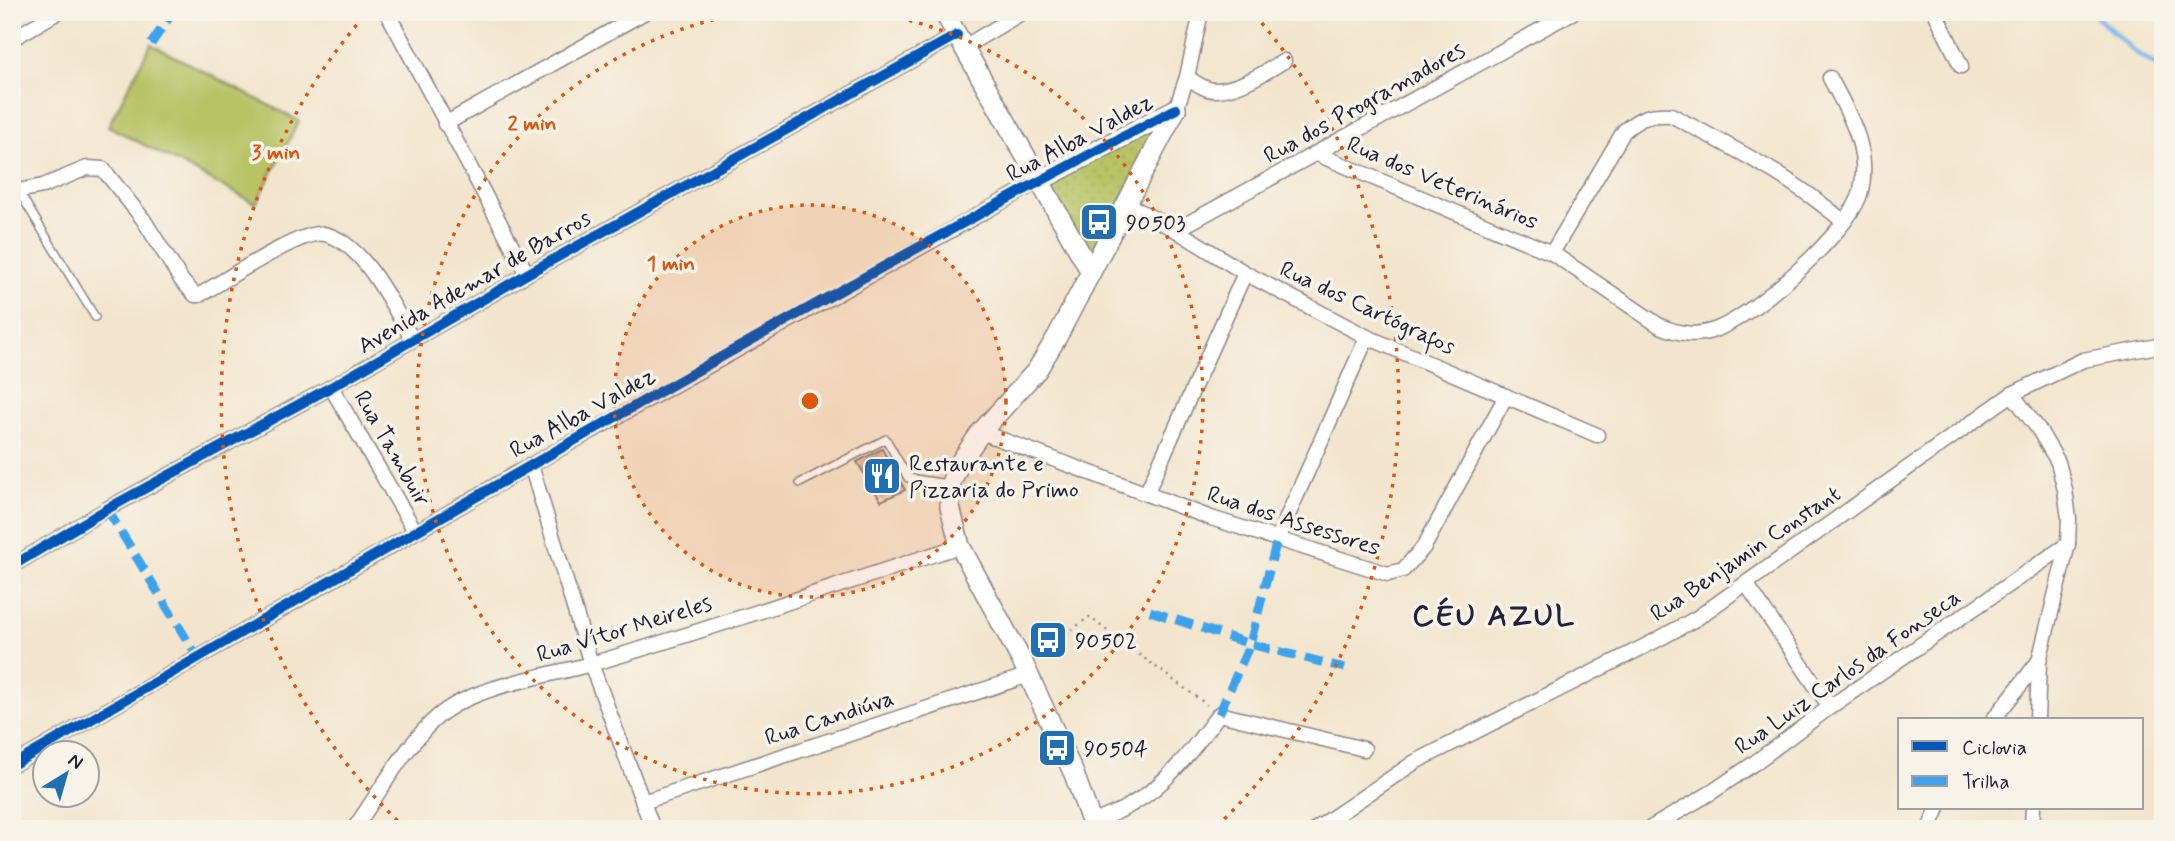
<svg xmlns="http://www.w3.org/2000/svg" width="2175" height="841" font-family="Mynerve,sans-serif">
  <defs>
    <pattern id="park-dots" width="8" height="8" patternUnits="userSpaceOnUse" patternTransform="scale(1.75)"><rect width="8" height="8" fill="#b7c365"/><path d="M2 2h.1M6 6h.1" fill="none" stroke="#9da759" stroke-width="1.8" stroke-linecap="round"/></pattern>
    <pattern id="building-cross-hatch" width="8" height="8" patternUnits="userSpaceOnUse" patternTransform="scale(1.75)"><rect width="8" height="8" fill="#e69c7c"/><path d="M0 0l8 8M0 8l8-8" fill="none" stroke="#ba7f67"/></pattern>
  </defs>
  <rect width="100%" height="100%" fill="#f7f3e8"/>
  <filter id="ink" filterUnits="userSpaceOnUse"><feTurbulence type="fractalNoise" baseFrequency=".0143" numOctaves="2"/><feDisplacementMap in="SourceGraphic" scale="14" xChannelSelector="R" yChannelSelector="G"/><feConvolveMatrix kernelMatrix="1 2 1 2 8 2 1 2 1" color-interpolation-filters="sRGB"/></filter>
  <filter id="wash" filterUnits="userSpaceOnUse"><feTurbulence type="fractalNoise" baseFrequency=".00686" numOctaves="4" result="noise"/><feDisplacementMap in="SourceGraphic" scale="28" xChannelSelector="R" yChannelSelector="G"/><feGaussianBlur stdDeviation="1.57" result="paint"/><feColorMatrix in="noise" values="0 0 0 0 0 0 0 0 0 0 0 0 0 0 0 0 0 1.4 0 .05"/><feComposite in="paint" operator="in"/></filter>
  <g filter="url(#wash)">
    <rect width="100%" height="100%" fill="#f3e5cd"/>
    <path fill="url(#park-dots)" stroke="#6c7250" stroke-width="2" d="M 1176,109 L 1091,272 L 1039,181 Z"/>
    <path fill="#b7c365" stroke="#6c7250" stroke-width="2" d="M 151,44 L 299,121 L 256,204 L 108,126 Z"/>
    <g fill="none" stroke-linecap="round" stroke-linejoin="round">
      <path stroke="#76b5ea" stroke-width="5" d="M 2091,12 L 2135,52 L 2163,70"/>
    </g>
    <g id="blocks">
      <path fill="url(#building-cross-hatch)" d="M 882,449 L 905,490 L 881,501 L 857,462 Z"/>
    </g>
  </g>
  <g filter="url(#ink)">
    <use href="#blocks" fill-opacity="0" stroke="#8a8484" stroke-width="2"/>
    <g fill="none" stroke-linecap="round" stroke-linejoin="round">
      <defs>
        <g id="lane">
          <path d="M 19,192 L 95,317"/>
          <path d="M 800,483 L 886,439 L 908,478 L 947,484"/>
        </g>
        <g id="street">
          <path d="M 387,12 L 527,274"/>
          <path d="M 1935,12 L 1961,66"/>
          <path d="M 12,39 L 58,12"/>
          <path d="M 964,47 L 1023,12"/>
          <path d="M 1187,77 C 1196,83 1206,91 1217,90 C 1240,89 1265,72 1284,61"/>
          <path d="M 1176,109 L 1187,77 L 1201,12"/>
          <path d="M 445,124 L 645,12"/>
          <path d="M 1317,154 L 1552,253 L 1660,326 C 1679,334 1697,337 1717,329 C 1754,315 1849,232 1860,194 C 1872,151 1849,114 1830,78"/>
          <path d="M 12,192 L 43,186 L 87,168 L 103,169 L 143,219 L 182,281 L 195,295 L 199,295 C 223,282 302,229 324,234 C 364,242 393,307 412,339"/>
          <path d="M 1128,205 L 1176,230 L 1245,273 L 1367,337 L 1597,435"/>
          <path d="M 1176,230 L 1573,12"/>
          <path d="M 1552,253 L 1624,131 C 1640,117 1650,114 1671,115 C 1734,149 1789,175 1844,222"/>
          <path d="M 331,387 L 415,531"/>
          <path d="M 981,432 L 1211,518 L 1388,574 L 1403,570 L 1424,547 L 1506,396"/>
          <path d="M 531,465 L 591,664 L 653,829"/>
          <path d="M 1146,494 L 1245,273"/>
          <path d="M 1277,540 L 1367,337"/>
          <path d="M 12,566 L 107,509 L 331,387 L 527,274 L 957,35"/>
          <path d="M 1747,585 L 1830,707"/>
          <path d="M 1993,720 L 2039,661 L 2068,544 L 2069,518 L 2065,490 L 2058,462 L 2039,430 L 2012,394"/>
          <path d="M 2037,720 L 2039,661"/>
          <path d="M 16,763 L 531,465 L 1039,181"/>
          <path d="M 643,802 L 1029,675"/>
          <path d="M 1092,823 C 1105,817 1120,812 1132,804 C 1169,783 1194,747 1219,714 L 1364,749"/>
          <path d="M 354,829 C 377,796 413,733 445,711 C 481,685 548,676 591,664 C 715,628 837,585 960,546"/>
          <path d="M 1316,829 L 1415,762 L 1653,642 L 1697,618 L 2012,394 L 2083,360 L 2163,345"/>
          <path d="M 1649,829 L 1712,792 L 1753,764 L 1830,707 L 2068,544"/>
          <path d="M 1929,829 L 1938,808"/>
          <path d="M 2032,829 L 2033,808"/>
          <path d="M 2158,829 L 2163,828"/>
        </g>
        <g id="secondary">
          <path d="M 944,12 L 1091,272"/>
          <path d="M 1039,181 L 1176,109"/>
          <path d="M 1094,829 L 1074,774 L 1024,665 L 960,546 L 950,507 L 950,485 L 959,464 L 981,432 L 1037,370 L 1057,337 L 1176,109"/>
        </g>
      </defs>
      <use href="#lane" stroke="#8a8484" stroke-width="10"/>
      <use href="#street" stroke="#8a8484" stroke-width="17"/>
      <use href="#secondary" stroke="#8a8484" stroke-width="22"/>
      <path stroke="#8a8484" stroke-width="2.5" stroke-dasharray="2 5" stroke-linecap="butt" d="M 1038,655 L 1089,617 L 1207,705"/>
      <use href="#lane" stroke="#fff" stroke-width="7"/>
      <use href="#street" stroke="#fff" stroke-width="14"/>
      <use href="#secondary" stroke="#fff" stroke-width="19"/>
      <g stroke="#3ea2ec" stroke-width="9" stroke-dasharray="18 9" stroke-linecap="butt">
        <path d="M 151,44 L 173,12"/>
        <path d="M 107,509 L 198,658"/>
        <path d="M 1150,611 L 1250,644 L 1345,668"/>
        <path d="M 1219,714 L 1250,644 L 1277,540"/>
      </g>
      <defs>
        <g id="cycleway">
          <path d="M 12,566 L 107,509 L 331,387 L 527,274 L 957,35"/>
          <path d="M 16,763 C 400,541 783,315 1176,109"/>
        </g>
      </defs>
      <use href="#cycleway" stroke="#f7f3e8" stroke-width="15"/>
      <use href="#cycleway" stroke="#0057b8" stroke-width="10"/>
    </g>
  </g>
  <circle cx="810" cy="401" r="196" fill="#de560e" fill-opacity=".12"/>
  <g fill="none" stroke="#de560e" stroke-width="3.5" stroke-dasharray="3.5 7">
    <circle cx="810" cy="401" r="196"/>
    <path d="M868 12A393 393 0 1 1 752 12"/>
    <path d="M405 828A589 589 0 0 1 365 15M1255 15A589 589 0 0 1 1215 828"/>
  </g>
  <defs>
    <symbol id="bus-square" viewBox="-11 -11 22 22"><rect x="-9" y="-9" width="18" height="18" rx="4" fill="#1f6fb2" stroke="#f7f3e8"/><path d="M-5-6H5V4H4V6H2V4H-2V6H-4V4H-5ZM-3.5-4V0h7V-4ZM-3.5 1.2v1.5H-2V1.2ZM2 1.2v1.5H3.5V1.2Z" fill="#fff"/></symbol>
    <symbol id="restaurant-square" viewBox="-11 -11 22 22"><rect x="-9" y="-9" width="18" height="18" rx="4" fill="#1f6fb2" stroke="#f7f3e8"/><path d="M-5-6h1v4h1v-4h1v4h1v-4h1v5L-1.5 .5V6h-2V.5L-5-1ZM5-6V6H3V1.5H1.5Q1.5-4 5-6Z" fill="#fff"/></symbol>
  </defs>
  <g fill-rule="evenodd">
    <use href="#bus-square" x="1077" y="200" width="44" height="44"/>
    <use href="#restaurant-square" x="860" y="454" width="44" height="44"/>
    <use href="#bus-square" x="1026" y="618" width="44" height="44"/>
    <use href="#bus-square" x="1035" y="726" width="44" height="44"/>
  </g>
  <g text-anchor="middle" stroke-width="7" stroke-linejoin="round" paint-order="stroke">
    <g font-size="23" fill="#22223b" stroke="#f7f3e8">
      <text transform="translate(1364 102) rotate(-29)" y="8">Rua dos Programadores</text>
      <text transform="translate(1079 137) rotate(-28)" y="8">Rua Alba Valdez</text>
      <text transform="translate(1443 182) rotate(23)" y="8">Rua dos Veterinários</text>
      <text transform="translate(474 281) rotate(-30)" y="8">Avenida Ademar de Barros</text>
      <text transform="translate(1368 307) rotate(25)" y="8">Rua dos Cartógrafos</text>
      <text transform="translate(582 412) rotate(-29)" y="8">Rua Alba Valdez</text>
      <text transform="translate(393 448) rotate(60)" y="8">Rua Tambuir</text>
      <text transform="translate(1294 520) rotate(18)" y="8">Rua dos Assessores</text>
      <text transform="translate(1745 553) rotate(-34)" y="8">Rua Benjamin Constant</text>
      <text transform="translate(624 628) rotate(-17)" y="8">Rua Vítor Meireles</text>
      <text transform="translate(1847 671) rotate(-35)" y="8">Rua Luiz Carlos da Fonseca</text>
      <text transform="translate(829 717) rotate(-18)" y="8">Rua Candiúva</text>
    </g>
    <g font-size="23" fill="#22223b" stroke="#f7f3e8" text-anchor="start">
      <text x="1126" y="230">90503</text>
      <text x="909" y="471">Restaurante e<tspan x="909" dy="26">Pizzaria do Primo</tspan></text>
      <text x="1075" y="648">90502</text>
      <text x="1084" y="756">90504</text>
    </g>
    <g font-size="30" font-weight="bold" letter-spacing="2" fill="#22223b" stroke="#f7f3e8">
      <text x="1494" y="625">CÉU AZUL</text>
    </g>
  </g>
  <circle cx="810" cy="401" r="10" fill="#de560e" stroke="#f7f3e8" stroke-width="3.5"/>
  <g font-size="21" text-anchor="middle" font-weight="bold" fill="#de560e" stroke="#f7f3e8" stroke-width="7" stroke-linejoin="round" paint-order="stroke">
    <text x="532" y="130">2 min</text>
    <text x="276" y="159">3 min</text>
    <text x="671" y="270">1 min</text>
  </g>
  <rect width="2175" height="841" fill="none" stroke="#f7f3e8" stroke-width="42"/>
  <rect x="1898" y="718" width="245" height="91" fill="#f7f3e8" stroke="#a29fa3" stroke-width="2"/>
  <rect x="1912" y="741" width="35" height="10" fill="#0057b8" stroke="#a29fa3" stroke-width="2"/>
  <text x="1962" y="754" font-size="21" fill="#22223b">Ciclovia</text>
  <rect x="1912" y="776" width="35" height="10" fill="#3ea2ec" stroke="#a29fa3" stroke-width="2"/>
  <text x="1962" y="788" font-size="21" fill="#22223b">Trilha</text>
  <g transform="translate(66 774) rotate(37)"><circle r="33" fill="#f7f3e8" stroke="#a29fa3" stroke-width="2"/>
  <path d="M0-5L12 26L0 18L-12 26Z" fill="#1f6fb2"/>
  <text y="-10" font-size="19" font-weight="bold" text-anchor="middle" fill="#22223b">N</text>
  </g>
</svg>
